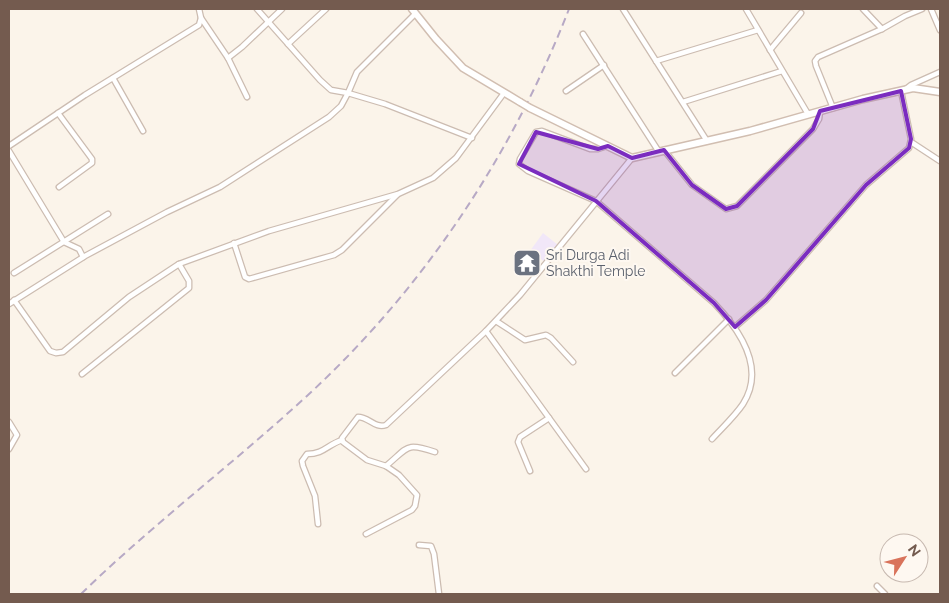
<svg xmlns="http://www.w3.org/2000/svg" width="949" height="603" font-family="Raleway,sans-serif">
  <rect width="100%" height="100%" fill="#fbf4ea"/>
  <path fill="#f1e7f8" d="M 543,233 L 558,245 L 545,262 L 530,251 Z"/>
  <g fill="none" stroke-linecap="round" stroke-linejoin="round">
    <defs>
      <g id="street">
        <path d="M 257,9 L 320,80 L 331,90 L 348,93 L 385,104 L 472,138"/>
        <path d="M 623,9 L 707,141"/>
        <path d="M 746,9 L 808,114"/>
        <path d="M 863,9 L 882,29"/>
        <path d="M 931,9 L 940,30"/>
        <path d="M 201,18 L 228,58 L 247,97"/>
        <path d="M 583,34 L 659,152"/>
        <path d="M 288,44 L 326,9"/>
        <path d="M 770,50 L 801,13"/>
        <path d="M 228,58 L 242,47 L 282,9"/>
        <path d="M 656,61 L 758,30"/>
        <path d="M 113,78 L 143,131"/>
        <path d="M 906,89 L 911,85 L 940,72"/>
        <path d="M 566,91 L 604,65"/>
        <path d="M 683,102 L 782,71"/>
        <path d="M 833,108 L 816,66 L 815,61 L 818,57 L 882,29 L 905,16 L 922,9"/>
        <path d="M 58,113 L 92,159 L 92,163 L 59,187"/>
        <path d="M 911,142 L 940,161"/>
        <path d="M 9,146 L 85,95 L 199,25 L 201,18 L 199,9"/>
        <path d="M 607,146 L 598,149 L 590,149 L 542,131 L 536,132 L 520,159 L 519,164 L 528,171 L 596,201 L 714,303 C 739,329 766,368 743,404 C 735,416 722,428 712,439"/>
        <path d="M 664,150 L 692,185 L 726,209 L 737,206 L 813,129 L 819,119 L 820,111"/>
        <path d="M 9,151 L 64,242 L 79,249 L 83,257"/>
        <path d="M 234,243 L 245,277 L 249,279 L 334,255 L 342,250 L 397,195"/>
        <path d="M 14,273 L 108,214"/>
        <path d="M 14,300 L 50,351 L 56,353 L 63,352 L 129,297 L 179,264 L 269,231 L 398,194 L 433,178 L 456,158 L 504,93"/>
        <path d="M 9,304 L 85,256 L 167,212 L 220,187 L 329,117 L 341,106 L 348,93 L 357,72 L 415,14"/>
        <path d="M 496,321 L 525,340 L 546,335 L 551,338 L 573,362"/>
        <path d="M 735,327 L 766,300 L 866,185 L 909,148 L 911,139 L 901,91"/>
        <path d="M 486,331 L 586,469"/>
        <path d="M 675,373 L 729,319"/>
        <path d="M 82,374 L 189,288 L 189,281 L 179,264"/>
        <path d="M 9,422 L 17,435 L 9,449"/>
        <path d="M 386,466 C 409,447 405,442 435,452"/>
        <path d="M 530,471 L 518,442 L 520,437 L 549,418"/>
        <path d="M 318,524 L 315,496 L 303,466 L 302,461 L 307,454 C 324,454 327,445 342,440"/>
        <path d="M 366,534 L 412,510 L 415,506 L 417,495 L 399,475 L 386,466 L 367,460 L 343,442 L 342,438 L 358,417 C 369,417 375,429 386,425 L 486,331 L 520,295 L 632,158"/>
        <path d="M 419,545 L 431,546 L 434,554 L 439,594"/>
        <path d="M 877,586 L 885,594"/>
      </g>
      <g id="secondary">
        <path d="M 412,9 L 436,39 L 463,68 L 520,102"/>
        <path d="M 530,108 L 632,158 L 750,131 L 863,99 L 913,88 L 940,92"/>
      </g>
    </defs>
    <use href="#street" stroke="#ccbcb1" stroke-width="7"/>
    <use href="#secondary" stroke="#d1beb1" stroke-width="9"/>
    <use href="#street" stroke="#fff" stroke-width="4.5"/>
    <use href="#secondary" stroke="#fff" stroke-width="6"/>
    <path stroke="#b7a9c5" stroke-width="2" stroke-dasharray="8 5" stroke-linecap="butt" d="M 81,594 C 153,524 234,463 308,395 C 424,288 512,155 569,9"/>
    <defs>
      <path id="secondary-bridge" d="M 520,102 L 530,108"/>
    </defs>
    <use href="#secondary-bridge" stroke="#d1beb1" stroke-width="9" stroke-linecap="butt"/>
    <use href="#secondary-bridge" stroke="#fff" stroke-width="6"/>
  </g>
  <path fill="#7b2cbf" fill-opacity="0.2" stroke="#7b2cbf" stroke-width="4" stroke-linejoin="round" d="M 901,91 L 911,139 L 909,148 L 866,185 L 766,300 L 735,327 L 714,303 L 596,201 L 519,164 L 536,132 L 598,149 L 608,146 L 632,158 L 664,150 L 692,185 L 726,209 L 737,206 L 813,129 L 820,111 Z"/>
  <defs>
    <symbol id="temple-square" viewBox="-11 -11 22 22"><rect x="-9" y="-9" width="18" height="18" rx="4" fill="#6b7280" stroke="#fef8f1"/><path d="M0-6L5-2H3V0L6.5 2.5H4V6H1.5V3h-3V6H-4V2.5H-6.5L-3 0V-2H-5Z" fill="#fff"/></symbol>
  </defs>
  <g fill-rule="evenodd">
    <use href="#temple-square" x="511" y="247" width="32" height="32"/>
  </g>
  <g text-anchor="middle" stroke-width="4" stroke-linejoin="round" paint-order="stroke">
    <g font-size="14" fill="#5b616d" stroke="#fef8f1" text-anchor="start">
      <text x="546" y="260">Sri Durga Adi<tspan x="546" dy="16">Shakthi Temple</tspan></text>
    </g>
  </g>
  <rect width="949" height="603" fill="none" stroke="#745b4f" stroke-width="20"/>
  <g transform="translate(904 558) rotate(54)"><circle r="24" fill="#fef8f1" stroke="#c7b9b0"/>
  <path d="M0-4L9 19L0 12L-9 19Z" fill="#d9735b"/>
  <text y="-8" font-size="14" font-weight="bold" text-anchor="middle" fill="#745b4f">N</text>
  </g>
</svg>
